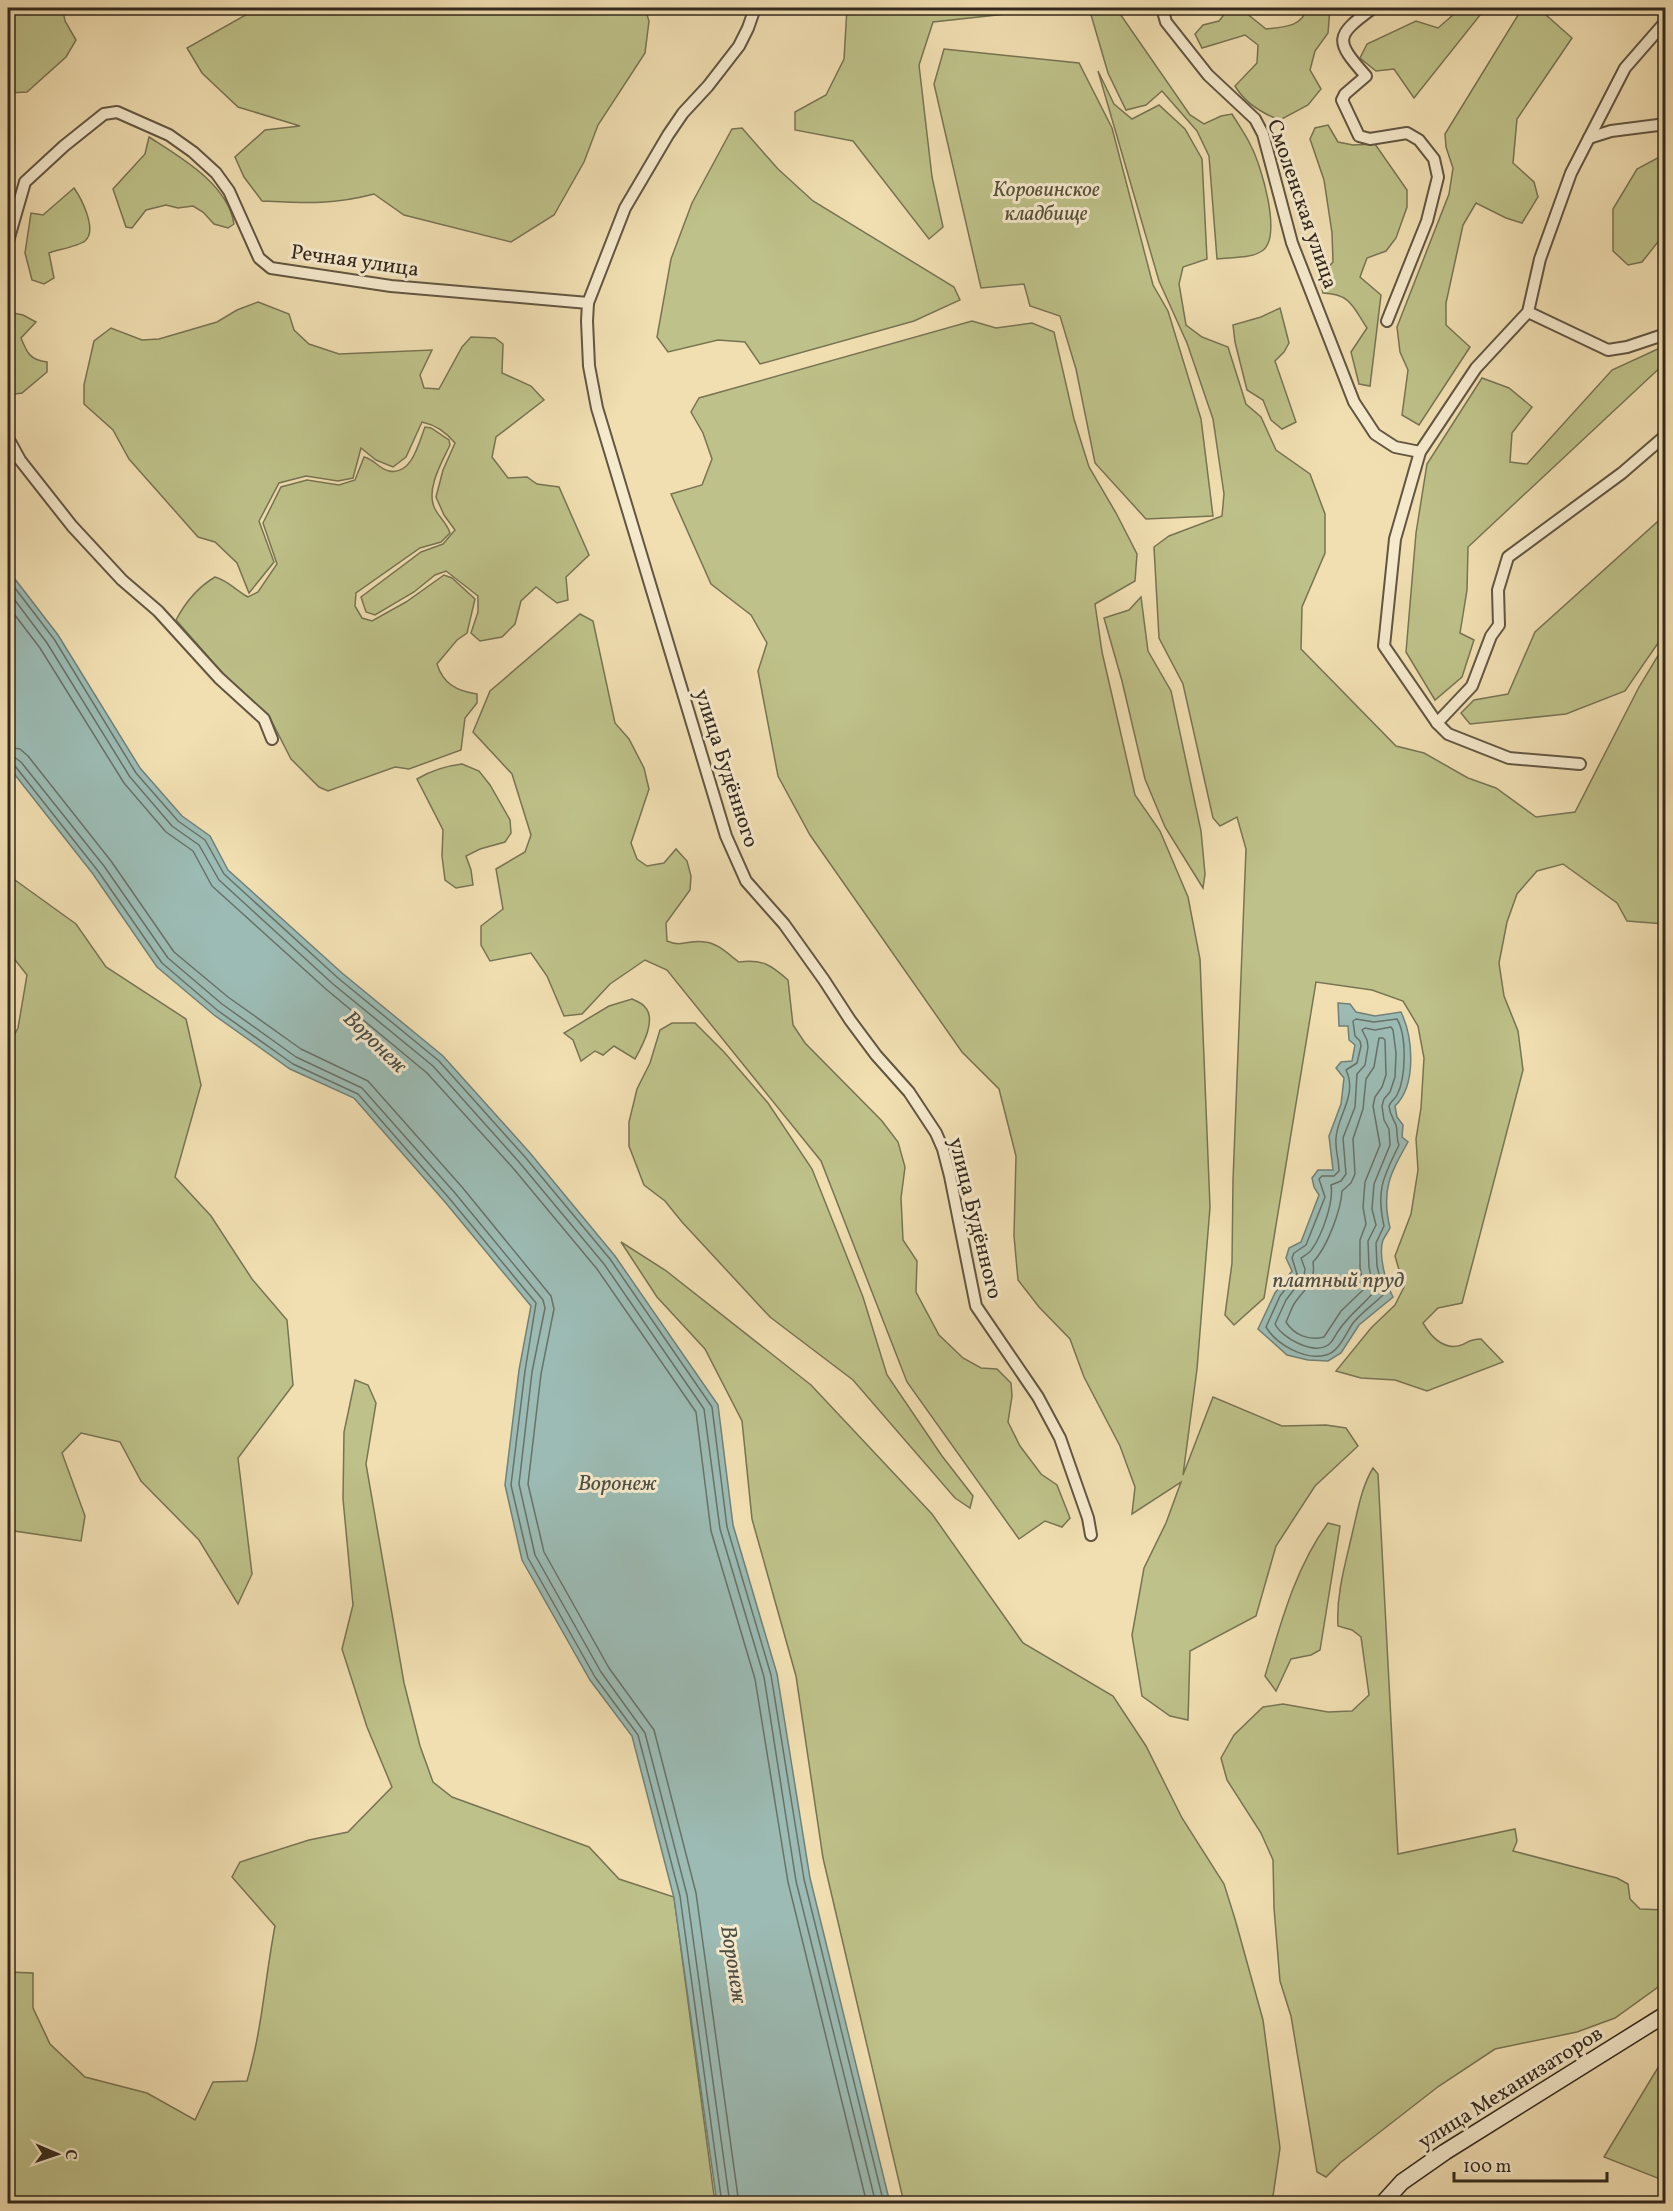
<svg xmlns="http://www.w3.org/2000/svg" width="1673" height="2211" font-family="Vollkorn,serif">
  <rect width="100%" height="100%" fill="#f1dfb2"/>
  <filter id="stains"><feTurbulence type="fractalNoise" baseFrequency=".00333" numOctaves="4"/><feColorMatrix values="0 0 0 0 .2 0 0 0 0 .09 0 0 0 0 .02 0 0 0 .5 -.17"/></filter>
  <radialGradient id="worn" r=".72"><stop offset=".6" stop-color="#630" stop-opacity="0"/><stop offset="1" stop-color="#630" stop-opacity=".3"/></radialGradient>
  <g fill="#bec189" stroke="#787453" stroke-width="1.5">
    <path d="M 8,8 L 66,8 L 63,11 L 65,21 L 76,40 L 66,57 L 27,92 L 8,93 Z"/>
    <path d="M 258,8 L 645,8 L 649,21 L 645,53 L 598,125 L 584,162 L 554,215 L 511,242 L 404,215 L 374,194 C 333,205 305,203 262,201 L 244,177 L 235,157 L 265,130 L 300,126 L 238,107 L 202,73 L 187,48 Z"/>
    <path d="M 847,8 L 1036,8 L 1035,11 L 933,22 L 919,65 L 932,177 L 943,227 L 929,239 L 853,141 L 795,130 L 795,112 L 826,95 L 844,59 Z"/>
    <path d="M 1089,8 L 1116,8 L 1190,115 L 1204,124 L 1221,116 L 1232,114 C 1238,124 1246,135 1251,146 C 1261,165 1283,237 1262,251 C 1250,259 1231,257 1217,259 L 1209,156 L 1197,131 L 1162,91 L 1146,105 L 1126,110 L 1108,73 Z"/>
    <path d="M 1229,8 L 1246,13 L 1266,29 C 1284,27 1302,27 1307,8 L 1330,8 L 1328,33 L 1315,51 L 1310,70 L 1321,89 L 1308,105 L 1280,120 C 1261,113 1245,103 1235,86 L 1257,63 L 1258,45 L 1245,35 L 1202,48 L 1195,34 L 1203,25 L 1219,21 Z"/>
    <path d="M 1461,8 L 1489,8 L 1484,10 L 1414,98 L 1394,69 L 1376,71 L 1360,58 L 1367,44 L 1416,21 L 1438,28 Z"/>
    <path d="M 1518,8 L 1548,8 L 1545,14 L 1572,38 L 1517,119 L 1513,163 L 1534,182 L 1538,197 L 1522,223 L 1506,218 L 1476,203 L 1463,225 L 1446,303 L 1446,325 L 1470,347 L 1419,425 L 1402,415 L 1408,370 L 1400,352 L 1397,327 L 1449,194 L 1453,168 L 1446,147 L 1445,134 L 1520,12 Z"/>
    <path d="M 944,49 L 1079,63 L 1112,128 L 1153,285 L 1168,311 L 1201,419 L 1213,516 L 1146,519 L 1095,463 L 1076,369 L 1060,316 L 1030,306 L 1024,284 L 981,288 L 934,84 Z"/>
    <path d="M 1098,71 L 1114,104 L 1132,119 L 1159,105 L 1185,129 L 1202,159 L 1207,259 L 1183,267 L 1179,284 L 1186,325 L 1202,337 L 1228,347 L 1246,404 L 1261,417 L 1276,450 L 1310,474 L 1325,514 L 1325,553 L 1302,607 L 1301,649 L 1396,746 L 1424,753 L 1468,778 L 1496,788 L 1536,817 L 1575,812 L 1639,687 L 1665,644 L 1665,924 L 1627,921 L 1617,903 L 1563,864 L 1537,871 L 1517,894 L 1507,922 L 1499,963 L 1504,996 L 1518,1031 L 1523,1070 L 1462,1303 L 1438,1308 L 1423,1323 C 1430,1335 1441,1349 1458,1346 C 1468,1344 1467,1339 1481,1339 L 1503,1362 L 1427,1391 L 1395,1380 L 1361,1378 L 1336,1371 L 1371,1328 L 1395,1305 L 1404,1287 L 1395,1256 L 1411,1214 L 1418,1170 L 1416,1139 L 1421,1108 L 1424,1058 L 1418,1026 L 1403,1001 L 1372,990 L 1316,982 L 1264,1298 L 1234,1325 L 1225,1315 L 1232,1263 L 1233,1180 L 1246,849 L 1237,817 L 1220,826 L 1213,818 L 1183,684 L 1159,638 L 1154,547 L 1169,536 L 1222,516 L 1224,494 L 1213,419 L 1187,343 L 1159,281 Z"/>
    <path d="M 1328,125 L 1338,142 L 1353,145 L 1375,144 L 1407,190 L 1407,207 L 1396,238 L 1386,251 L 1367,258 L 1360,277 L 1381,295 L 1370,386 L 1359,384 L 1351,352 L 1367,328 C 1353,307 1351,294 1323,293 L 1319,277 L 1333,262 L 1332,233 L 1324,180 L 1310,139 L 1315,128 Z"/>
    <path d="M 742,128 L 778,169 L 813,201 L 954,287 L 960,300 L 914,321 L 760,364 L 745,342 L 718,340 L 668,352 L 657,337 L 671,259 L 692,203 L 732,129 Z"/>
    <path d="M 149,137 C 180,157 228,184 234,224 L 228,228 L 214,224 L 203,212 L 193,206 L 178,208 L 166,205 L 146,210 L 132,228 L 126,227 L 113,189 L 145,154 Z"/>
    <path d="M 1665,154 L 1665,233 L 1642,262 L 1628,265 L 1613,251 L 1613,209 L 1637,169 Z"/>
    <path d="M 74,188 C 81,198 98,230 85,241 C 79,246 57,250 49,253 L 54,278 L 44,284 L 32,280 L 25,253 L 31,213 L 43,215 Z"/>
    <path d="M 258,302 L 289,314 L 294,330 L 309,344 L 339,354 L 432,350 L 420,375 L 424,388 L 439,389 L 462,347 L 471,337 L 495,338 L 503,344 L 502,373 L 531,386 L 544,400 L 496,437 L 492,457 L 508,478 L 527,477 L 537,484 L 559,487 L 589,555 L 566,577 L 568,600 L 557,603 L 536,587 L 521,601 L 515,624 L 502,637 L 480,641 L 471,633 L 478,612 L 478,596 L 446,571 L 435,575 L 414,592 L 375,615 L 366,612 L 361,597 L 421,552 L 443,544 L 455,530 L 444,515 L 436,497 L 443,470 L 455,443 C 446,432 436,425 422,422 L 406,457 L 393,467 L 376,460 L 361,448 L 353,478 L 338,481 L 306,476 L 279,483 L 259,521 L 274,562 L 249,593 L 237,563 L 215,542 L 198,537 L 129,459 L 113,430 L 84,404 L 84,385 L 94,341 L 111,328 L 142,340 L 159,339 L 217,322 L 237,310 Z"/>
    <path d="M 1280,308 L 1289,343 L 1284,352 L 1275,361 L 1296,422 L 1282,429 L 1271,420 L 1263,400 L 1247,390 L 1235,342 L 1233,325 L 1261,317 Z"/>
    <path d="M 8,312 L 23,315 L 36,322 L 21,338 C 27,353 30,360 47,362 L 47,372 L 22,393 L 8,395 Z"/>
    <path d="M 972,321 L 996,328 L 1032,323 L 1054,332 L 1074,419 L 1089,467 L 1116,513 L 1137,554 L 1135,581 L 1095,604 L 1102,652 L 1135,795 L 1160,831 L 1188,897 L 1200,959 L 1210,1207 L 1197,1369 L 1183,1475 L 1213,1397 L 1282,1426 L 1326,1425 L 1346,1428 L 1358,1446 L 1315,1486 L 1276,1546 L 1256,1616 L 1190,1651 L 1188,1720 L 1170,1716 L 1142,1696 L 1132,1635 L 1144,1568 L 1166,1523 L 1181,1482 L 1132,1514 L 1135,1487 L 1120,1446 L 1084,1377 L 1070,1339 L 1039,1307 L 1018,1280 L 1014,1236 L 1016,1156 L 999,1089 L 962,1052 L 810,835 L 778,776 L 758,671 L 767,643 L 751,615 L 711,584 L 671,494 L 702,485 L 712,459 L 703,433 L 691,412 L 699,398 Z"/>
    <path d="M 1662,347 L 1665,347 L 1665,363 L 1468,547 L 1467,590 L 1460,633 L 1474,640 L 1462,677 L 1435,700 L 1406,652 L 1416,533 L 1427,464 L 1482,378 L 1509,388 L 1532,407 L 1512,433 L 1510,462 L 1527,464 L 1612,370 Z"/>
    <path d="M 425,427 L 431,428 L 449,440 L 450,445 C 442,462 425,490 435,509 C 439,517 447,523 450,533 L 441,542 L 420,548 L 356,593 L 355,606 L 362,618 L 372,621 L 406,602 L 444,575 L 452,578 L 475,599 L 467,633 L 457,640 L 437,664 C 443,684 457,691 477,694 L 477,703 L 465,718 L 461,750 L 409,769 L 395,767 L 328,791 L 319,787 L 291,759 L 269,716 L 226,677 L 176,620 C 185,603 198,587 215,577 C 227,580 237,591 248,597 L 258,592 L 277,564 L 263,523 L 281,487 L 307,480 L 339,485 L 355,480 L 364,457 C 374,459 379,469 389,471 C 412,476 419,442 425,427 Z"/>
    <path d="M 1665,515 L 1665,633 L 1625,691 L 1566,714 L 1470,724 L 1461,713 L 1474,700 L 1508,694 L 1535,632 Z"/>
    <path d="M 1141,597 L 1148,651 L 1171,691 L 1201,831 L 1205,874 L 1203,888 L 1165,827 L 1145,779 L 1122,681 L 1104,618 L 1129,610 Z"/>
    <path d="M 580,614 L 593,621 L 615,723 L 629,739 L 644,768 L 649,789 L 631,843 L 637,859 L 647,866 L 664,863 L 676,849 L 687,861 L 691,876 L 690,890 L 666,923 L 667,941 C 683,948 689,939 705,942 C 718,943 729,955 739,962 C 763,959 771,965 788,980 L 793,1025 L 805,1043 L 882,1121 L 898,1142 L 905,1167 L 901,1198 L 903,1240 L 917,1261 L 916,1292 L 939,1335 L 963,1358 L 981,1368 L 997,1369 L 1011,1383 L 1012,1396 L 1008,1422 L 1020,1446 L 1041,1474 L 1057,1485 L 1070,1518 L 1062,1527 L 1045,1521 L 1019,1539 L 907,1382 L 821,1161 L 667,970 L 645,960 L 610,984 L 582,1014 L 564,1016 L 547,976 L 531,953 L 490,961 L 481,945 L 481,926 L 503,909 L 496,869 L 525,852 L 531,835 L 512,774 L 473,732 L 490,691 Z"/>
    <path d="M 462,764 L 479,771 L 490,785 L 510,820 L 511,833 L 505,842 L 480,849 L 466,856 L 471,870 L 473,885 L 456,888 L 445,880 L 442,856 L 443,830 L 417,779 C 432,770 445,766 462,764 Z"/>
    <path d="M 8,875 L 76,924 L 106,967 L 186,1019 L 201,1085 L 175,1177 L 211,1216 L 252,1279 L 287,1320 L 293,1385 L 238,1458 L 252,1574 L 238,1604 L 199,1540 L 141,1481 L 120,1442 L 81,1433 L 62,1453 L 85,1516 L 81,1541 L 8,1530 L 8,1046 L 18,1028 L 27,975 L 8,951 Z"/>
    <path d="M 632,999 C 636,1001 642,1003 645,1007 C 657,1020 642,1046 635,1059 L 614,1046 L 603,1055 L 595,1051 L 581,1061 L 573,1040 L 564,1033 L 609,1006 Z"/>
    <path d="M 672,1023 L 695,1023 L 724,1052 L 768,1103 L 812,1169 L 863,1297 L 887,1375 L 942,1456 L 973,1496 L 970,1508 L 955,1498 L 853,1380 L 770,1317 L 682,1222 L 665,1201 L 644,1185 L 629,1146 L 629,1122 L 637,1089 L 650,1063 L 660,1030 Z"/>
    <path d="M 621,1242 L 665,1270 L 811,1385 L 932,1514 L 1023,1643 L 1113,1696 L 1146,1746 L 1182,1818 L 1224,1884 L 1235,1919 L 1263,2020 L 1280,2148 L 1272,2203 L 904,2203 L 823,1858 L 796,1676 L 752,1519 L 742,1421 L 705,1349 L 657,1297 Z"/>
    <path d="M 355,1380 L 368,1385 L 376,1403 L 366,1464 L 404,1683 L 420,1746 L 433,1782 L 452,1797 L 589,1847 L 619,1879 L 674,1897 L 715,2203 L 8,2204 L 8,1972 L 33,1973 L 33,2008 L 50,2044 L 85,2077 L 147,2093 L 195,2120 L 213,2082 L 247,2081 C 262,2031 265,1978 275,1926 L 232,1877 L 240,1862 L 309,1840 L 348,1832 L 392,1787 L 367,1727 L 342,1649 L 353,1605 L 343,1499 L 344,1432 Z"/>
    <path d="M 1373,1468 L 1378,1474 L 1398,1854 L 1515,1829 L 1517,1841 L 1513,1851 L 1617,1878 L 1628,1884 L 1630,1899 L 1640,1909 L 1665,1910 L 1665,1982 L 1615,2018 L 1577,2032 L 1495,2049 L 1439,2086 L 1340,2163 L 1326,2177 L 1317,2172 L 1291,2016 L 1280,1981 L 1274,1908 L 1273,1860 L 1261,1833 L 1227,1780 L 1221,1758 L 1234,1735 L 1263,1707 L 1283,1704 L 1328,1712 L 1352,1711 L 1369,1695 L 1361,1637 L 1352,1630 L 1338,1626 C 1336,1593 1346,1562 1353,1530 C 1358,1509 1362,1486 1373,1468 Z"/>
    <path d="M 1328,1523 L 1340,1526 L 1320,1650 L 1311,1655 L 1291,1659 L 1276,1691 L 1265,1676 C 1281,1623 1295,1568 1328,1523 Z"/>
    <path d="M 1665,2056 L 1665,2181 L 1604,2157 Z"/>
  </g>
  <g fill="#9cbbb4" stroke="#728078" stroke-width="1.5">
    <path d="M 8,570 L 58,635 L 140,768 L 182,816 L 210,836 L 228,870 L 342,973 L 443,1056 L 530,1153 L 615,1256 L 718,1405 L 733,1525 L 777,1674 L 810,1878 L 890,2203 L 717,2203 L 674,1898 L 632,1736 L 590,1680 L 522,1560 L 505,1485 L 519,1370 L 531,1306 L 445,1202 L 354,1098 L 290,1069 L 214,1015 L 157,967 L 93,874 L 8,766 Z"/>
    <path d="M 1338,1003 L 1350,1004 L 1356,1012 L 1375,1016 L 1401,1012 C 1413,1037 1417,1085 1395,1106 L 1397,1117 L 1403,1125 L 1402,1137 L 1408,1142 C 1390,1174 1381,1190 1390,1228 C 1388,1232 1385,1236 1383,1240 C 1378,1254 1386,1284 1393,1297 L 1359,1325 L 1341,1353 L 1328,1361 L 1308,1360 L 1287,1355 L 1258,1329 L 1275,1293 L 1292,1271 L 1286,1258 L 1289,1248 L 1301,1242 L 1319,1195 L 1314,1187 L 1312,1178 L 1318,1170 L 1333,1170 L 1329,1136 L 1341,1104 L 1344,1078 L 1336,1068 L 1341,1062 L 1352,1061 L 1355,1045 L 1349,1040 L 1348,1026 L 1339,1026 Z"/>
  </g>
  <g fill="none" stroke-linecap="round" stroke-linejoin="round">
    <g stroke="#677268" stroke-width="1.5">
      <path d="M 8,579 L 54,639 L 136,773 L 178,821 L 205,840 L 224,874 L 338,978 L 439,1061 L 525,1157 L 610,1259 L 712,1407 L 727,1527 L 771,1675 L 804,1879 L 884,2204"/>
      <path d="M 8,591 L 47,643 L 130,777 L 172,826 L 199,845 L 219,880 L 333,984 L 433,1066 L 519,1162 L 604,1264 L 704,1409 L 720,1529 L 764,1677 L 796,1881 L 876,2204"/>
      <path d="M 8,606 L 40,648 L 124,783 L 166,832 L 193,851 L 212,886 L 327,990 L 427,1073 L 513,1168 L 597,1269 L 696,1412 L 711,1531 L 755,1679 L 788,1882 L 867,2204"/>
      <path d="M 8,747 L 20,749 L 28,756 L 111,861 L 174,952 L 228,997 L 301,1049 L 368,1081 L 462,1187 L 551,1296 L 554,1309 L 541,1374 L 528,1484 L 544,1552 L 609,1668 L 654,1730 L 696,1893 L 739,2204"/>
      <path d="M 8,756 L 14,757 L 21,762 L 104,866 L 168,958 L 222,1004 L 296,1057 L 362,1088 L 455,1193 L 543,1300 L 545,1308 L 532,1372 L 519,1484 L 535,1555 L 601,1672 L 645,1733 L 687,1895 L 730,2204"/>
      <path d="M 8,763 L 15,766 L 98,871 L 162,963 L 217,1010 L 293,1064 L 358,1094 L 449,1198 L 536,1303 L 525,1371 L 511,1485 L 528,1558 L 595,1677 L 638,1735 L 680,1896 L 722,2204"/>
      <path d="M 1356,1019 L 1374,1022 L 1397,1019 C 1407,1036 1406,1078 1397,1095 C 1395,1099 1391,1101 1389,1106 C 1390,1115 1393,1118 1396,1125 C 1398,1132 1396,1138 1399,1145 C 1383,1177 1376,1191 1384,1226 L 1376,1243 L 1377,1266 L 1384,1294 C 1374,1304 1362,1312 1353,1323 C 1346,1333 1339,1352 1326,1355 C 1305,1361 1276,1344 1266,1327 L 1280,1296 L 1297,1274 L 1292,1258 L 1294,1253 L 1306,1245 L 1325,1197 L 1319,1179 L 1322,1176 L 1334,1176 L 1339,1171 C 1339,1160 1335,1149 1336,1138 C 1337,1116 1358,1095 1346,1070 L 1357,1063 L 1361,1046 L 1360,1041 L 1355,1036 L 1353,1021 Z"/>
      <path d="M 1391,1027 L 1393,1030 L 1396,1053 L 1395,1077 L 1390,1092 L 1384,1099 L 1382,1106 L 1384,1120 L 1389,1129 L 1390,1145 L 1374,1184 L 1372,1209 L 1376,1225 L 1368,1241 L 1369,1267 L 1374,1292 C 1363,1305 1349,1315 1339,1330 C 1335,1335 1333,1342 1328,1345 C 1313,1355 1282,1338 1275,1324 L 1286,1300 L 1304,1276 L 1305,1269 L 1301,1258 C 1305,1255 1310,1253 1312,1249 C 1322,1235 1334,1202 1331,1185 L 1341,1181 L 1346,1174 L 1343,1138 L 1355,1107 L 1357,1074 L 1365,1065 L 1368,1047 L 1367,1040 L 1362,1030 L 1365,1028 L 1375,1030 Z"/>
      <path d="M 1379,1038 L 1383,1038 L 1385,1040 L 1386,1075 L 1382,1087 L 1375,1097 L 1373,1106 L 1380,1145 L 1365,1182 L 1363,1207 L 1366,1224 L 1360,1240 L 1360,1268 L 1364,1289 L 1341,1311 L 1324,1337 C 1309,1341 1294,1335 1286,1322 C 1289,1316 1291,1309 1294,1304 C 1305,1287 1316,1285 1313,1262 C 1327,1248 1341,1210 1342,1191 L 1351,1183 L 1355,1174 L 1353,1139 L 1363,1109 L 1366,1079 L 1374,1067 Z"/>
    </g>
    <defs>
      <g id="street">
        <path d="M 755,8 L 748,28 L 739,46 L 708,86 L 683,113 L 668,135 L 625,208 L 588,303 L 587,321 L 589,366 L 597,408 L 726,836 L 746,881 L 784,924 L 824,980 L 850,1020 L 876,1055 L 909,1092 L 936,1133 L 943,1149 L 950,1176 L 976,1306 L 1038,1397 L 1060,1438 L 1088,1518 L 1091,1535"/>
        <path d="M 1162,8 L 1166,22 L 1208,75 L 1255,119 L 1263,134 L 1292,243 L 1354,402 L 1375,434 L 1395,447 L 1420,452"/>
        <path d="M 1373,8 C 1335,36 1334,40 1366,76 L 1345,94 L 1342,100 L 1359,136 L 1370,139 L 1407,133 L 1419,140 L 1434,159 L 1438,177 L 1427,221 L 1387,321"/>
        <path d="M 1589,138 L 1611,131 L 1666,124"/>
        <path d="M 8,241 L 25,182 L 64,146 L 104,114 L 117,112 L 169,135 L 193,152 L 216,173 L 229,191 L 259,258 L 271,268 L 391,286 L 588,303"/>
        <path d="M 1528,312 L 1608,350 L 1627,347 L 1666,334"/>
        <path d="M 8,438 L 20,460 L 72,526 L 122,580 L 158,611 L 219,678 L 264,719 L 272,739"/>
        <path d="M 1437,723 L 1472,686 L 1491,636 L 1499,625 L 1498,590 L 1508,557 L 1622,473 L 1666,435"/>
        <path d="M 1580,764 L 1509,758 L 1448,734 L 1437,723 L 1384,646 L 1395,539 L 1420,452 L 1476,368 L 1528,312 L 1540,259 L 1571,173 L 1625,68 L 1666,21"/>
      </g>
      <path id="secondary" d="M 1382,2204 L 1402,2182 L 1445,2152 L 1666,2014"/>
    </defs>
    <use href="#street" stroke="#625642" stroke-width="14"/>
    <use href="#secondary" stroke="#32281d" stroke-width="18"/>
    <use href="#street" stroke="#f6eacd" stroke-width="10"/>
    <use href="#secondary" stroke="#f6eacd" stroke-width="15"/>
  </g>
  <g text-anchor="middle" stroke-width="6" stroke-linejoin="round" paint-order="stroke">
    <g font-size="21" font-style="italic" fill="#554e38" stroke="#f6eacd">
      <text x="1046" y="196">Коровинское<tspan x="1046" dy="24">кладбище</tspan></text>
    </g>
    <g font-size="21" fill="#32281d" stroke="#f6eacd">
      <text transform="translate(1303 204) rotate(71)" y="7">Смоленская улица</text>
      <text transform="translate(355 260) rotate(8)" y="7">Речная улица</text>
      <text transform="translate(727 768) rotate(72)" y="7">улица Будённого</text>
      <text transform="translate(976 1218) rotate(76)" y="7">улица Будённого</text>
      <text transform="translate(1510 2087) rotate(-32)" y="7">улица Механизаторов</text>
    </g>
    <g font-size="22" font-style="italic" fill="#4c4d43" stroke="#f6eacd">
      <text transform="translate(376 1041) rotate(44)" y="8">Воронеж</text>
      <text x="1338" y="1287">платный пруд</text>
      <text x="617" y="1490">Воронеж</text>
      <text transform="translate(735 1964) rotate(81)" y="8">Воронеж</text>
    </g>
  </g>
  <rect width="1673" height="2211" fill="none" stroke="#f1dfb2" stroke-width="30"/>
  <rect x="9" y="9" width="1655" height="2193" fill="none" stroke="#32281d" stroke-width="3"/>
  <rect x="15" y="15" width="1643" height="2181" fill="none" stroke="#32281d" stroke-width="1.5"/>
  <g transform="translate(57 2154) rotate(92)" stroke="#f6eacd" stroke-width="4.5" paint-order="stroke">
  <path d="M0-4.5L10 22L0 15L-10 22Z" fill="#32281d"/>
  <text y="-9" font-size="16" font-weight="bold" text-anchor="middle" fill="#32281d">С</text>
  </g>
  <path d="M1454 2172v9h153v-9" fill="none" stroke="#32281d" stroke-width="3"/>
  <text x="1463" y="2172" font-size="18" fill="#32281d" stroke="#f6eacd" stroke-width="4.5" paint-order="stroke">100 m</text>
  <rect width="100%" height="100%" filter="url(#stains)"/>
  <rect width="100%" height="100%" fill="url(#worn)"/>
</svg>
